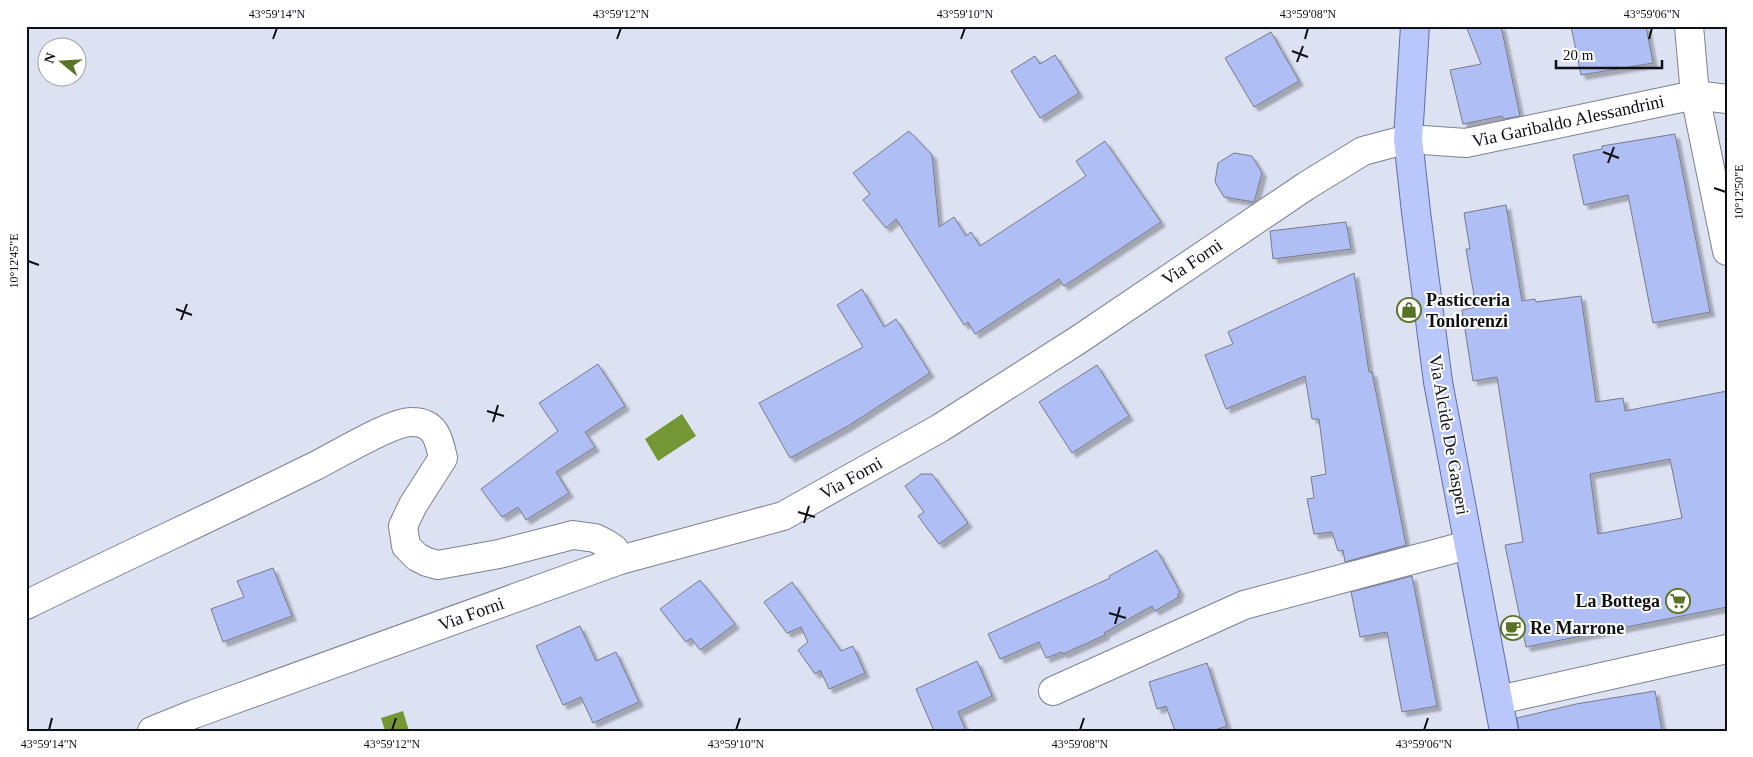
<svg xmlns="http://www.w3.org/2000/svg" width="1753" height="757" font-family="Georgia,serif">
  <defs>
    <filter id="shadow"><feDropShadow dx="4.5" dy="4.5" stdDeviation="1" flood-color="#0004"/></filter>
  </defs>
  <rect width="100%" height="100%" fill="#dde2f3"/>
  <g fill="#749635">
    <path d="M 682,414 L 696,436 L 658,461 L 645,439 Z"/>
    <path d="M 403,711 L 409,731 L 385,731 L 381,718 Z"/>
  </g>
  <g fill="#afbef4" stroke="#777b8a" fill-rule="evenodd" filter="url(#shadow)">
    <path d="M 1466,26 L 1501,26 L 1520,116 L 1504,119 L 1502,116 L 1463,124 L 1450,70 L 1481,64 Z"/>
    <path d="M 1571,26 L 1646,26 L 1653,63 L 1581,75 Z"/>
    <path d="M 1271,32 L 1299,81 L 1254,107 L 1225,58 Z"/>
    <path d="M 1055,55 L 1079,93 L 1040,118 L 1011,71 L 1035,56 L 1040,64 Z"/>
    <path d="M 909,131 L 932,155 L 939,227 L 954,217 L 966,236 L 971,232 L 980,246 L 1086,176 L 1076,161 L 1105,141 L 1161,222 L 1064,286 L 1059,279 L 975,334 L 968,322 L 964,325 L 896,219 L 886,228 L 863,200 L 870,194 L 853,173 Z"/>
    <path d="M 1675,134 L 1710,312 L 1653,323 L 1628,195 L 1584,205 L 1573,155 L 1602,149 L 1602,146 Z"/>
    <path d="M 1234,153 L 1252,156 L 1262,173 L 1254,202 L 1224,197 L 1215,182 L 1218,163 Z"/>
    <path d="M 1506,205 L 1522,301 L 1535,299 L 1536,302 L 1581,296 L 1596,402 L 1623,398 L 1625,411 L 1727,391 L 1727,607 L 1526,647 L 1505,545 L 1523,542 L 1497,377 L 1473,381 L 1462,310 L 1476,307 L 1466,249 L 1470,249 L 1464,213 ZM 1670,459 L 1682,518 L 1598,534 L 1590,474 Z"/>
    <path d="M 1346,222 L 1351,249 L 1273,259 L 1270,231 Z"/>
    <path d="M 1354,273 L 1369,372 L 1372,372 L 1406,545 L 1345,562 L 1343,550 L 1338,551 L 1332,532 L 1314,534 L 1307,499 L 1314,498 L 1311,477 L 1326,474 L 1319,419 L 1312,419 L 1305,376 L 1226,409 L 1205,355 L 1233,344 L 1228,332 Z"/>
    <path d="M 862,289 L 884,327 L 896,319 L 930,373 L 848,426 L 790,458 L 759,403 L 863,347 L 837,305 Z"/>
    <path d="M 598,364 L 625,406 L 585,432 L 595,447 L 556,472 L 569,493 L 526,520 L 518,507 L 502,517 L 481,489 L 558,431 L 539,403 Z"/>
    <path d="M 1097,365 L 1129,416 L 1072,453 L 1039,402 Z"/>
    <path d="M 921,474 L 932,474 L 968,523 L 939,544 L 918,516 L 924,512 L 905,486 Z"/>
    <path d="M 1157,550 L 1180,592 L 1177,595 L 1179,597 L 1155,611 L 1152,606 L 1104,633 L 1105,635 L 1063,654 L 1062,652 L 1046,658 L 1039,642 L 1000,659 L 988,634 L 1110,578 L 1109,576 Z"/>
    <path d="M 273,568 L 292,616 L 223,642 L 211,609 L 244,597 L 237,581 Z"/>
    <path d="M 1412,576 L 1437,706 L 1402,712 L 1387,632 L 1360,637 L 1351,592 Z"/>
    <path d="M 700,580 L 735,624 L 700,650 L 691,638 L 686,642 L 660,609 Z"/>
    <path d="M 792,582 L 841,651 L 853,646 L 865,673 L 829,689 L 820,670 L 815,674 L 798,650 L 808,642 L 801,627 L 787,633 L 764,602 Z"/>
    <path d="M 580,626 L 596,661 L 616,652 L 639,702 L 593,723 L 581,697 L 563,705 L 536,646 Z"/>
    <path d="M 977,661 L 992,696 L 958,712 L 966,731 L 934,731 L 916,689 Z"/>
    <path d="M 1207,663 L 1227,726 L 1212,731 L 1175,731 L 1166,706 L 1157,709 L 1149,682 Z"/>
    <path d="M 1655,691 L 1662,731 L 1519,731 L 1517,718 L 1576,704 Z"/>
  </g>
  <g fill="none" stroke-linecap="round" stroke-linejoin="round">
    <defs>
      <g id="minor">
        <path d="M 1689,26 L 1695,95 L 1727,251"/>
        <path d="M 26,605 C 121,558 218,514 313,467 C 334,457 392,421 412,422 C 436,422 439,440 443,458 L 413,505 L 403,526 L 406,546 L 417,557 L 427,562 L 438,565 L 499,554 L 573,535 L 595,538 L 605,543 L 614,549 L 620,560"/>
        <path d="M 1053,691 L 1244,605 L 1468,545"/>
        <path d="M 1499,700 L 1727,649"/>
        <path d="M 152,731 L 194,714 L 620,560 L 783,516 L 940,428 L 1078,340 L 1306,186 L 1363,151 L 1408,139 L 1466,143 L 1695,95 L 1727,99"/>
      </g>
      <path id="major" d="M 1415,26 L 1408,139 L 1416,212 L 1438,382 L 1504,731"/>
    </defs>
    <use href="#minor" stroke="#7c8190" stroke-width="30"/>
    <use href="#major" stroke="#5f6ea9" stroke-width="30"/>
    <use href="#minor" stroke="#fff" stroke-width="28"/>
    <use href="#major" stroke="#b9c7fb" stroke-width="28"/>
  </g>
  <path fill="none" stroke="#0e1015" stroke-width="2" d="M 273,39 L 277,28M 617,39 L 621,28M 961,39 L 965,28M 1305,39 L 1308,28M 1649,39 L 1652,28M 1292,51 L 1308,57M 1297,62 L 1303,46M 1603,152 L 1619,158M 1608,163 L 1614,147M 1714,188 L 1726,192M 28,261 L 39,265M 176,309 L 192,315M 181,320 L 187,304M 487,411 L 504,416M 493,422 L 498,405M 798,512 L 815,517M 804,523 L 809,506M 1109,613 L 1126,618M 1115,624 L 1120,607M 49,730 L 52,718M 392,730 L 396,718M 736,730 L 740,718M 1080,730 L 1084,718M 1424,730 L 1428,718"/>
  <defs>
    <symbol id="shop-ring" viewBox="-11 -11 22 22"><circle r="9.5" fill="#fff" stroke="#587326" stroke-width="1.5"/><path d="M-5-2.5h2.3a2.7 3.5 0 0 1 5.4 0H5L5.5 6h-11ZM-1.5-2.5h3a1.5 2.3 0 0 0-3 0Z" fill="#587326"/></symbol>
    <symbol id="supermarket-ring" viewBox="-11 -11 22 22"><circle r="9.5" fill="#fff" stroke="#587326" stroke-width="1.5"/><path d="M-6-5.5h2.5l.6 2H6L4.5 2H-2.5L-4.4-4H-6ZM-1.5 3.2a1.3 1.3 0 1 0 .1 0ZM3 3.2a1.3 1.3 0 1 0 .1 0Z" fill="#587326"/></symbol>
    <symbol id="cafe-ring" viewBox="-11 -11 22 22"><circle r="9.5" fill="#fff" stroke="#587326" stroke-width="1.5"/><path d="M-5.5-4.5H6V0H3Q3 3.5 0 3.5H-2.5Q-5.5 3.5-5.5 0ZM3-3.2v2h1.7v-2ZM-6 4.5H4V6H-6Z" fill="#587326"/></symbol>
  </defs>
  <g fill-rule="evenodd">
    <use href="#shop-ring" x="1395" y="296" width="28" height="28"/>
    <use href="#supermarket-ring" x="1664" y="587" width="28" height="28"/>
    <use href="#cafe-ring" x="1499" y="614" width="28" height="28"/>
  </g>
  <g text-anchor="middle" stroke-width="4" stroke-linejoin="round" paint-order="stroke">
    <g font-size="18" fill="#0e1015" stroke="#fff">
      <text transform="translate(1568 121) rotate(-12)" y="6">Via Garibaldo Alessandrini</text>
      <text transform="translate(1192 262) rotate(-34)" y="6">Via Forni</text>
      <text transform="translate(1449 435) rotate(80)" y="6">Via Alcide De Gasperi</text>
      <text transform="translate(851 478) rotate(-29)" y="6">Via Forni</text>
      <text transform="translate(471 614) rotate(-20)" y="6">Via Forni</text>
    </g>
    <g font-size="18" font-weight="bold" fill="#0e1015" stroke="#fff" text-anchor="start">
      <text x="1426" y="306">Pasticceria<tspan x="1426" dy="21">Tonlorenzi</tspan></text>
      <text x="1660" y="607" text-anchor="end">La Bottega</text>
      <text x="1530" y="634">Re Marrone</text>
    </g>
  </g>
  <rect width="1753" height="757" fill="none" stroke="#ffffff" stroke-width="55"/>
  <g transform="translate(62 62) rotate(288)"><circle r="24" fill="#ffffff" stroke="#9f9fa1"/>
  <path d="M0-4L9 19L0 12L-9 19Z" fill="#587326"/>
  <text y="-8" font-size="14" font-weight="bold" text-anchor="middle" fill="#0e1015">N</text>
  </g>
  <path d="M1556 60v8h106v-8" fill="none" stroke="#0e1015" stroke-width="2.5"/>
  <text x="1563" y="60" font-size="15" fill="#0e1015" stroke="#ffffff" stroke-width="4" paint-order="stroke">20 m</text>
  <rect x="28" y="28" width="1698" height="702" fill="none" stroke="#0e1015" stroke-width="2"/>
  <g font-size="12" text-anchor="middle" fill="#0e1015">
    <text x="277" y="18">43°59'14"N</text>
    <text x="621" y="18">43°59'12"N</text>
    <text x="965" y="18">43°59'10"N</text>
    <text x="1308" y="18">43°59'08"N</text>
    <text x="1652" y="18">43°59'06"N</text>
    <text transform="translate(1739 192) rotate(-90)" y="4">10°12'50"E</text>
    <text transform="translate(14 261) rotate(-90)" y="4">10°12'45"E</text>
    <text x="49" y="748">43°59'14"N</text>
    <text x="392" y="748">43°59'12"N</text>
    <text x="736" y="748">43°59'10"N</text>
    <text x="1080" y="748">43°59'08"N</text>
    <text x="1424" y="748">43°59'06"N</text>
  </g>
</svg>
